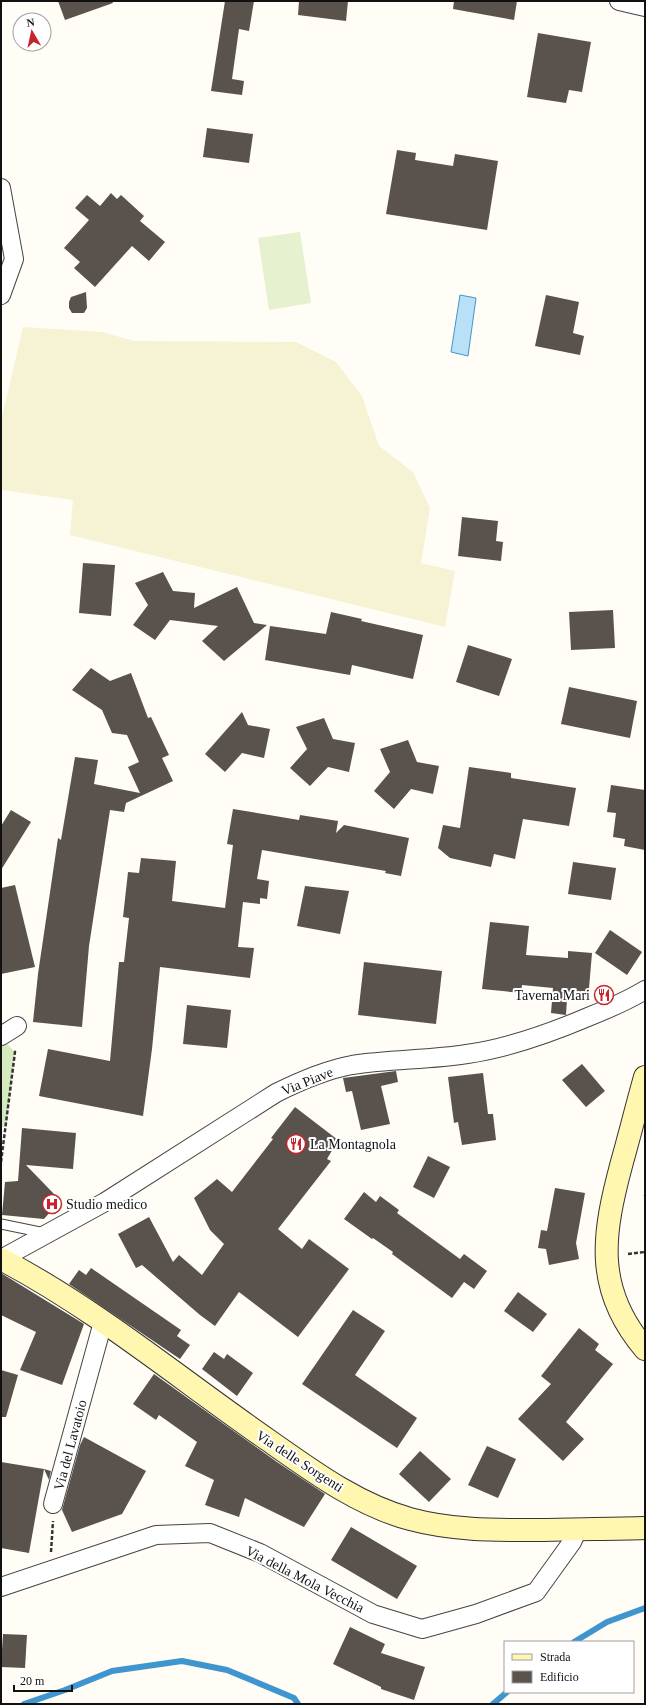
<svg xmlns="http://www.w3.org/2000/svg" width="646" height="1705" font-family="Georgia,serif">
  <rect width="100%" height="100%" fill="#fffdf5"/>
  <path fill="#f6f3d4" d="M 23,327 L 102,332 L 134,341 L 296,342 L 336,362 L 362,396 L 379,446 L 413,472 L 430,508 L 421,563 L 455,571 L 445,627 L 70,535 L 73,500 L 1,490 L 1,421 Z"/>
  <path fill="#d5ebbd" d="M 1,1038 L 15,1052 L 6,1126 L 1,1127 Z"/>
  <path fill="#e6f2cf" d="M 300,232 L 311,303 L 269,310 L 258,238 Z"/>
  <path fill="#b9e0f7" stroke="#3f96cf" d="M 460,295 L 476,298 L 468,356 L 451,352 Z"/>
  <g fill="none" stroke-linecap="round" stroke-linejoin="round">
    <g stroke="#3f96cf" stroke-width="6">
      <path d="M 574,1642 L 607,1622 L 645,1608"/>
      <path d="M 24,1704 L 65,1690 L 112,1671 L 182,1661 L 227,1670 L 294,1698 L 298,1704"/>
      <path d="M 493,1704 L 507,1692"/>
    </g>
  </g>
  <g fill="#5a524d">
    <path d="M 58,1 L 112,1 L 113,3 L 65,20 Z"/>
    <path d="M 225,1 L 254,1 L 249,31 L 239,29 L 232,79 L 244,81 L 242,95 L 211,91 Z"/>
    <path d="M 299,1 L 348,1 L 346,21 L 298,15 Z"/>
    <path d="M 454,1 L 517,1 L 514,20 L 453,9 Z"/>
    <path d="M 538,33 L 591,42 L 582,92 L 569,90 L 566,103 L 527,97 Z"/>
    <path d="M 207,128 L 253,134 L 249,163 L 203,157 Z"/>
    <path d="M 397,150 L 416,153 L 415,160 L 453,166 L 455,154 L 498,161 L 487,230 L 386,214 Z"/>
    <path d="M 111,193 L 117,199 L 121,195 L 144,216 L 140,221 L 165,242 L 149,261 L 132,246 L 95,287 L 74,268 L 80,262 L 64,248 L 89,220 L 75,208 L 87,195 L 100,206 Z"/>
    <path d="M 86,292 L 87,308 L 84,313 L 72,313 L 69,308 L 69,302 L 71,297 Z"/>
    <path d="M 546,295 L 579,302 L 573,333 L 584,336 L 580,355 L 535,346 Z"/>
    <path d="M 462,517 L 498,521 L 496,541 L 503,542 L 501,561 L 458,556 Z"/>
    <path d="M 83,563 L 115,565 L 111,616 L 79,613 Z"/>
    <path d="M 163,572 L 173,591 L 195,593 L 194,608 L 237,587 L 254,623 L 267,625 L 224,661 L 202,641 L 218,626 L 170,620 L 155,640 L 133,625 L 148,605 L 135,583 Z"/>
    <path d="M 613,610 L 615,648 L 571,650 L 569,612 Z"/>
    <path d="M 331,612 L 362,619 L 361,621 L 423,635 L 413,679 L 352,665 L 350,675 L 265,660 L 270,626 L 326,634 Z"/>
    <path d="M 468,645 L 512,659 L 499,696 L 456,682 Z"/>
    <path d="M 91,668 L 110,681 L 131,673 L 148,718 L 151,717 L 169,755 L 162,758 L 173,781 L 126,803 L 124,812 L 110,810 L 89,946 L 82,1027 L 33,1022 L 38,974 L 58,838 L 61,840 L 75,757 L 98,760 L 94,784 L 140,793 L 128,767 L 139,762 L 127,735 L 112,733 L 102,710 L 72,690 Z"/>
    <path d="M 569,687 L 637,701 L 630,738 L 561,724 Z"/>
    <path d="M 242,712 L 248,725 L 270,729 L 264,758 L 242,753 L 225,772 L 205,754 Z"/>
    <path d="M 324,718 L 333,739 L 355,743 L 349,772 L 328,767 L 310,786 L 290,768 L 307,749 L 296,727 Z"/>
    <path d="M 408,740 L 417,762 L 439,766 L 433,794 L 411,789 L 394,809 L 374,791 L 390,772 L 380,749 Z"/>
    <path d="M 469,767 L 511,773 L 511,778 L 576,788 L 569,826 L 523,819 L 515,859 L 494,854 L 491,867 L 450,858 L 438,848 L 443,825 L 460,828 Z"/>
    <path d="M 611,785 L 645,790 L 645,850 L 624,846 L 625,839 L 613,837 L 616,813 L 607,812 Z"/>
    <path d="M 233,809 L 299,820 L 300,815 L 338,821 L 336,833 L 344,825 L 409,838 L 401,876 L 385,873 L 386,871 L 262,850 L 257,879 L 269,881 L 267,899 L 260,898 L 260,904 L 243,902 L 238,947 L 254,948 L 250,978 L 160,967 L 152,1049 L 143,1116 L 39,1096 L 48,1049 L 110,1061 L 119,962 L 124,962 L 129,918 L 123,917 L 128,872 L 139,873 L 141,858 L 176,861 L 172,901 L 225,908 L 233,845 L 227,844 Z"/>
    <path d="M 11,810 L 31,822 L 1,870 L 1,826 Z"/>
    <path d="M 573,862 L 616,868 L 611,900 L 568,894 Z"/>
    <path d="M 15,885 L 35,967 L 1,974 L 1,888 Z"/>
    <path d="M 305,886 L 349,891 L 340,934 L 297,926 Z"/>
    <path d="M 490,922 L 529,926 L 526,955 L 568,958 L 568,951 L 592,953 L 588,1000 L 567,998 L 566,1015 L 551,1013 L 553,988 L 522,985 L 521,993 L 482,989 Z"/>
    <path d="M 610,930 L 642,952 L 627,975 L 595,953 Z"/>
    <path d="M 364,962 L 442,971 L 436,1024 L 358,1015 Z"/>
    <path d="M 187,1005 L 231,1010 L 227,1048 L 183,1044 Z"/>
    <path d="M 582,1064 L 605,1091 L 586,1107 L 562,1080 Z"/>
    <path d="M 396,1071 L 398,1082 L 381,1086 L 390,1124 L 361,1130 L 352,1091 L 346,1092 L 343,1078 Z"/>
    <path d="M 483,1073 L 488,1114 L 493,1114 L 496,1140 L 462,1145 L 458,1122 L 454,1123 L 448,1077 Z"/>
    <path d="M 295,1107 L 338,1140 L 327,1159 L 331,1161 L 278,1229 L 302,1249 L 309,1239 L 349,1269 L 298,1337 L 239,1292 L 215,1326 L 200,1315 L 142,1265 L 136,1268 L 118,1234 L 149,1217 L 173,1262 L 179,1255 L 202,1275 L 224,1244 L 210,1230 L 194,1198 L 217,1179 L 232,1192 L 273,1139 L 271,1138 Z"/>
    <path d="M 22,1128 L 76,1133 L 73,1169 L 26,1165 L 54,1194 L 59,1202 L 44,1219 L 2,1215 L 5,1182 L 18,1181 Z"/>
    <path d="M 428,1156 L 450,1167 L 434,1198 L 413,1187 Z"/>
    <path d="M 555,1188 L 585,1193 L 576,1243 L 579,1259 L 549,1265 L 546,1249 L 538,1248 L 541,1230 L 547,1231 Z"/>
    <path d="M 364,1192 L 376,1202 L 380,1196 L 399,1210 L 397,1213 L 460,1259 L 464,1254 L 487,1271 L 474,1289 L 464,1282 L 452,1298 L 392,1254 L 393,1252 L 373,1238 L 372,1239 L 344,1219 Z"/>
    <path d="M 91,1268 L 181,1330 L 177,1336 L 190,1345 L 180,1359 L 69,1284 L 79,1270 L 86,1275 Z"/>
    <path d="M 1,1273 L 84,1324 L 62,1385 L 20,1370 L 36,1332 L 1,1315 Z"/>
    <path d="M 518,1292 L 547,1314 L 533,1332 L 504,1311 Z"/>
    <path d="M 353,1310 L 385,1331 L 355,1375 L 417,1418 L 397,1448 L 302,1384 Z"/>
    <path d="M 579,1328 L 599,1344 L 595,1350 L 613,1364 L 566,1422 L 584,1439 L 563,1461 L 518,1419 L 551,1384 L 541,1376 Z"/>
    <path d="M 214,1352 L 224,1359 L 227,1354 L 253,1373 L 237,1396 L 202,1369 Z"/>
    <path d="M 1,1370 L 18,1375 L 6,1417 L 1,1417 Z"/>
    <path d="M 154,1374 L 277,1462 L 325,1494 L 304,1527 L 245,1498 L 239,1517 L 205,1505 L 214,1480 L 185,1466 L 197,1442 L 159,1415 L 156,1420 L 133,1404 Z"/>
    <path d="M 84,1437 L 146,1471 L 122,1514 L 72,1532 L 62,1510 L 80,1445 Z"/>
    <path d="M 487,1446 L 516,1459 L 498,1498 L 468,1485 Z"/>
    <path d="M 420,1451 L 451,1479 L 429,1502 L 399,1474 Z"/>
    <path d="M 1,1462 L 44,1469 L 29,1553 L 1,1548 Z"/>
    <path d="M 44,1469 L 51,1471 L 49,1480 Z"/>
    <path d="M 351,1527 L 417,1566 L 397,1599 L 331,1560 Z"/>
    <path d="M 350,1627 L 385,1644 L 381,1653 L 425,1667 L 414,1700 L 381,1689 L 381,1687 L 333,1664 Z"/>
    <path d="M 3,1634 L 27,1635 L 25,1668 L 1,1667 Z"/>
  </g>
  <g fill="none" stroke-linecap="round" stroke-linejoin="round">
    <defs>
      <path id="lane" d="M 1,1224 L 45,1233"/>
      <g id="street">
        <path d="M 619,1 L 645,7"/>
        <path d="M 1,188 L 14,259 L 1,295"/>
        <path d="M 1,1036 L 17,1026"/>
        <path d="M 1,1259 L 105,1202 L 276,1093 C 300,1081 325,1070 352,1065 C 390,1059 429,1060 467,1054 C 509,1048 548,1034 588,1017 C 608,1009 627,1001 645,990"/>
        <path d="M 53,1504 L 103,1322"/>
        <path d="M 1,1587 L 156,1535 L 210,1533 L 260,1553 L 373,1614 L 422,1629 L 476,1614 L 536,1592 L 572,1542 L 578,1529"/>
      </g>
      <g id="secondary">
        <path d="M 645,1077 C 637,1105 630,1134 622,1162 C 603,1233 593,1288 645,1349"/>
        <path d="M 1,1259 C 96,1309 180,1379 268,1440 C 312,1471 358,1505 410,1519 C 454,1531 499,1530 543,1530 C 577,1529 611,1529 645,1528"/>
      </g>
    </defs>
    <use href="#lane" stroke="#444" stroke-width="11"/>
    <use href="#street" stroke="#444" stroke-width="20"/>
    <use href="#secondary" stroke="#333" stroke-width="24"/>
    <g stroke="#333" stroke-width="2.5" stroke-dasharray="4 2" stroke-linecap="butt">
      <path d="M 1,1162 L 15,1052 L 13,1050"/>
      <path d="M 645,1195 L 645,1196"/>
      <path d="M 628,1254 L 645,1252"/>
      <path d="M 51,1552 L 53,1521"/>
    </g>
    <use href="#lane" stroke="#fff" stroke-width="9"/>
    <use href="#street" stroke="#fff" stroke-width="18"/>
    <use href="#secondary" stroke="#fff6b0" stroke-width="22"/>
  </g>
  <defs>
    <symbol id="restaurant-ring" viewBox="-11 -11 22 22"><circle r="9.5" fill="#fff" stroke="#c4262e" stroke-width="1.5"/><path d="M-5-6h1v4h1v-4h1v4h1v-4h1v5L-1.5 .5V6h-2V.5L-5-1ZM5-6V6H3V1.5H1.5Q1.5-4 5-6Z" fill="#c4262e"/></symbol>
    <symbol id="hospital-ring" viewBox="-11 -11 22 22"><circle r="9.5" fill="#fff" stroke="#c4262e" stroke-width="1.5"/><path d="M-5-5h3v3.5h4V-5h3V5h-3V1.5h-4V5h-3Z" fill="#c4262e"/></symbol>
  </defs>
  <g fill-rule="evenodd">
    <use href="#restaurant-ring" x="593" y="984" width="22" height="22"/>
    <use href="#restaurant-ring" x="285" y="1133" width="22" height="22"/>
    <use href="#hospital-ring" x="41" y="1193" width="22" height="22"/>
  </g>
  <g text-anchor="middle" stroke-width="4" stroke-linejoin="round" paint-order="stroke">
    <g font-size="14" fill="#111" stroke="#fff" text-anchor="start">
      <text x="590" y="1000" text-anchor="end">Taverna Mari</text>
      <text x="310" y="1149">La Montagnola</text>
      <text x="66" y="1209">Studio medico</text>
    </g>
    <g font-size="14" fill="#111" stroke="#fff">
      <text transform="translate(307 1081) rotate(-22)" y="5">Via Piave</text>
      <text transform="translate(70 1445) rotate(-75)" y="5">Via del Lavatoio</text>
      <text transform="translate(300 1461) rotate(33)" y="5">Via delle Sorgenti</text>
      <text transform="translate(305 1579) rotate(27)" y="5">Via della Mola Vecchia</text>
    </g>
  </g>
  <rect width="646" height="1705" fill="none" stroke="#111111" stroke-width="4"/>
  <rect x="504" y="1641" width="130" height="52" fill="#ffffff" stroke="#a0a0a0"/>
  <rect x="512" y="1654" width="20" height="6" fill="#fff6b0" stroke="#a0a0a0"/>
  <text x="540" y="1661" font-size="12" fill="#111111">Strada</text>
  <rect x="512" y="1671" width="20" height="12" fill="#5a524d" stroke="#a0a0a0"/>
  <text x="540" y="1681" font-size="12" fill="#111111">Edificio</text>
  <g transform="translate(32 32) rotate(351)"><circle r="19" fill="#ffffff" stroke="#a0a0a0"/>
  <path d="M0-3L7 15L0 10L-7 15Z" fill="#c4262e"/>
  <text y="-6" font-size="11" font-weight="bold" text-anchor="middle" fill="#111111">N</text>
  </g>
  <path d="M14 1685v6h58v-6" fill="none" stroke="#111111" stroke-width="2"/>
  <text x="20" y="1685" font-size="12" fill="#111111" stroke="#ffffff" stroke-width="3" paint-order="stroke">20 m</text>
</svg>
